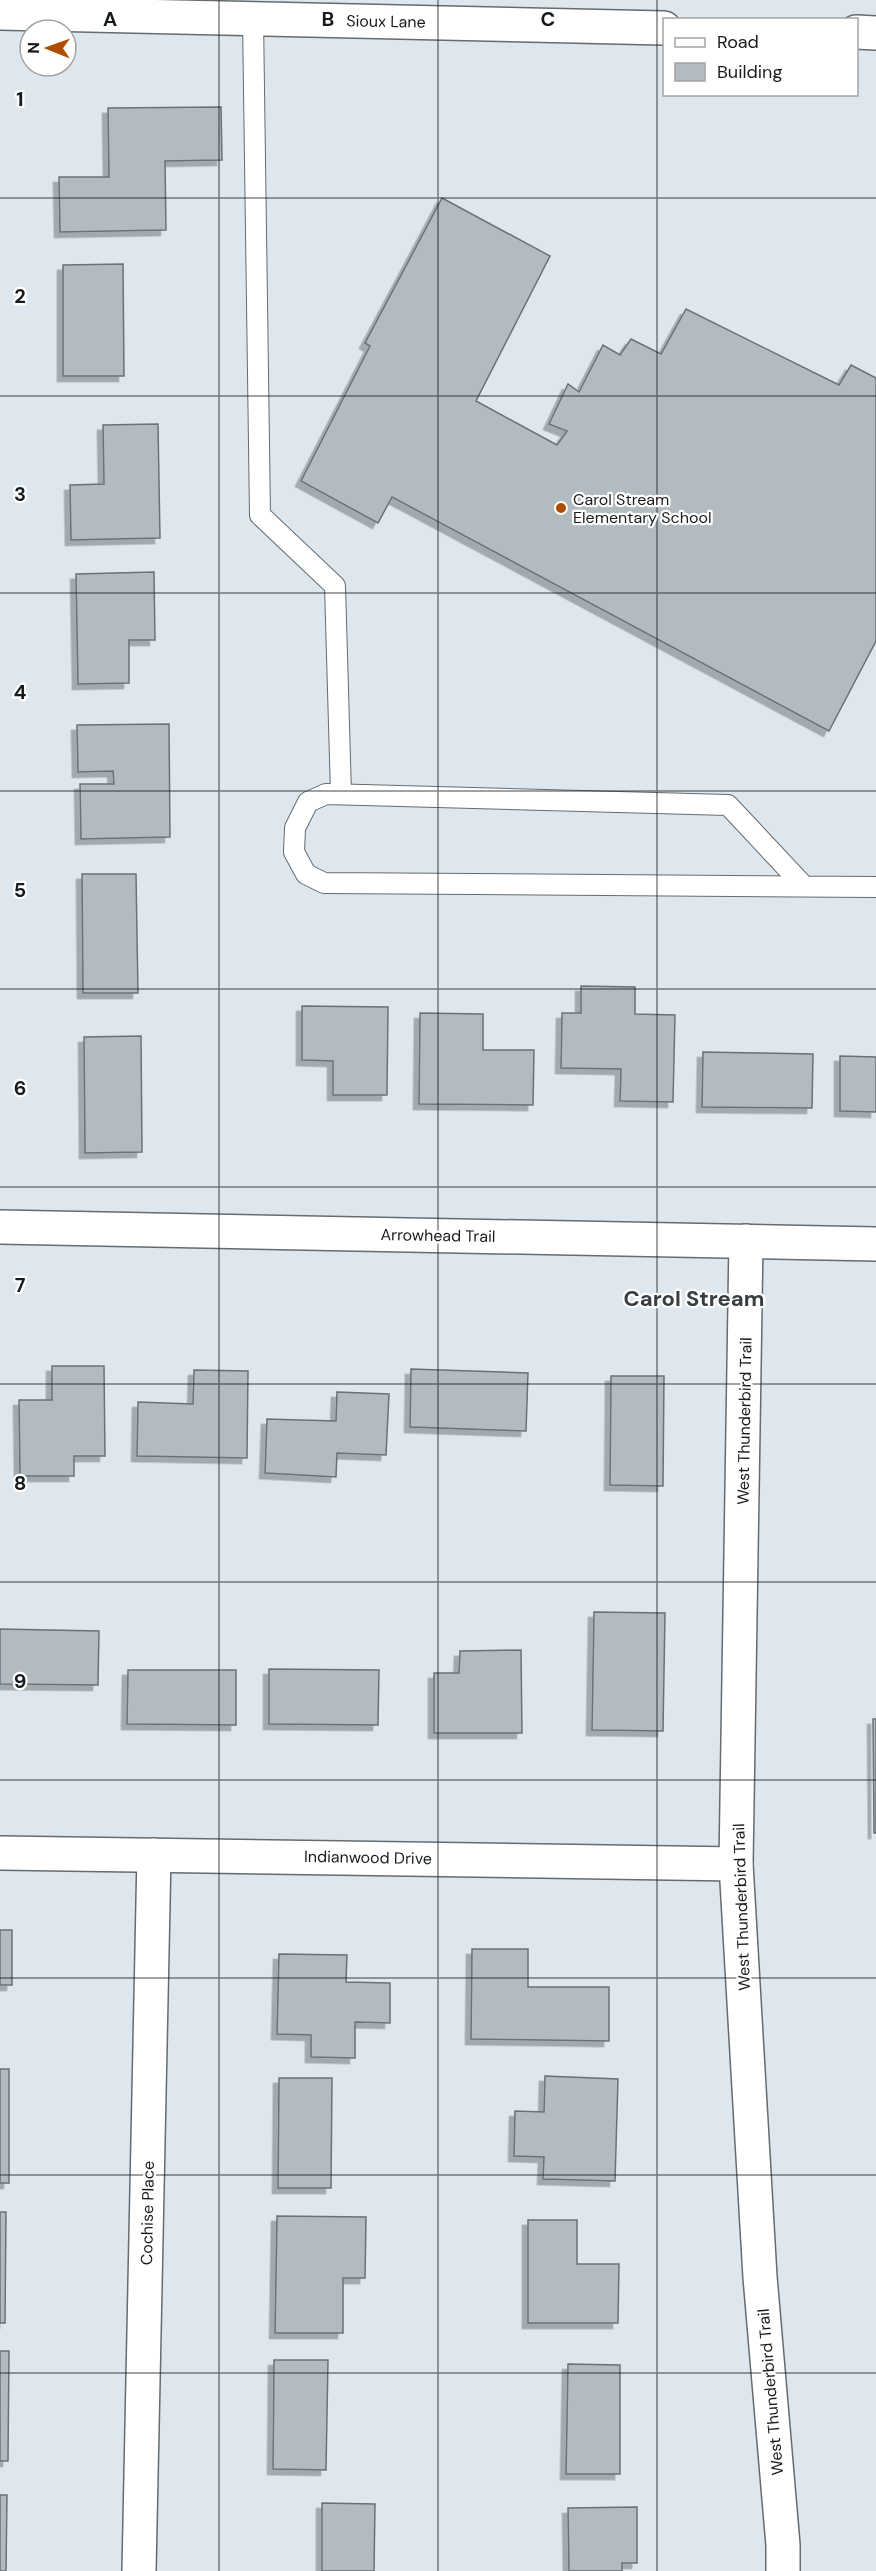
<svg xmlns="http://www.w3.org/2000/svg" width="876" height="2571" font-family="'DM Sans',sans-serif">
  <defs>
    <filter id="shadow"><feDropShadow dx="-5.5" dy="5.5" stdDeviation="0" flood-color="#0004"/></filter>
  </defs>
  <rect width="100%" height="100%" fill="#dee7ed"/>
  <g fill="#b2bbc0" stroke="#6a7277" stroke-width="1.5" filter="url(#shadow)">
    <path d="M 221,107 L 222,160 L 165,161 L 166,230 L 60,232 L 59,177 L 109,177 L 108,108 Z"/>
    <path d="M 442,198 L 550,256 L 476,401 L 557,445 L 567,431 L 549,424 L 568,384 L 579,392 L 603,345 L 620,355 L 631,339 L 661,354 L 686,309 L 839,385 L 851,365 L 876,378 L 876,641 L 829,731 L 392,497 L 378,523 L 301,481 L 370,346 L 365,343 Z"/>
    <path d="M 123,264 L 124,376 L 63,376 L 63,265 Z"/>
    <path d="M 158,424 L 160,538 L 71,540 L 70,485 L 104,484 L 103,425 Z"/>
    <path d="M 154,572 L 155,640 L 129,640 L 129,683 L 78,684 L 76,574 Z"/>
    <path d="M 169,724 L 170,837 L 81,839 L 80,784 L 114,784 L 113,771 L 78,772 L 77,725 Z"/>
    <path d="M 82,874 L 136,874 L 138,993 L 83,993 Z"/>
    <path d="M 581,986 L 635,987 L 635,1014 L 675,1015 L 673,1102 L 620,1101 L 621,1069 L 561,1068 L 562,1013 L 581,1013 Z"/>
    <path d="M 302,1006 L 388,1007 L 387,1095 L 333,1095 L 333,1061 L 302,1060 Z"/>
    <path d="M 420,1013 L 483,1014 L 483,1050 L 534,1050 L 533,1105 L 419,1104 Z"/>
    <path d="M 141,1036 L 142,1152 L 85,1153 L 84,1037 Z"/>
    <path d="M 703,1052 L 813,1054 L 812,1108 L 702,1107 Z"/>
    <path d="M 840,1056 L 876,1057 L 876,1112 L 840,1111 Z"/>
    <path d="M 52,1366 L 104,1366 L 105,1456 L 74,1456 L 74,1476 L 20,1476 L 19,1400 L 52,1400 Z"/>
    <path d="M 411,1369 L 528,1373 L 526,1431 L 410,1427 Z"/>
    <path d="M 194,1370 L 248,1371 L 247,1458 L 137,1456 L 138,1402 L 193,1404 Z"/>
    <path d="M 611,1376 L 664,1376 L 663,1486 L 610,1485 Z"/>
    <path d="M 337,1392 L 389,1394 L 386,1455 L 337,1453 L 336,1477 L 265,1473 L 267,1419 L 336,1421 Z"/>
    <path d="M 594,1612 L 665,1613 L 663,1731 L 592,1730 Z"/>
    <path d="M 0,1629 L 99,1631 L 98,1685 L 0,1684 Z"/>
    <path d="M 521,1650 L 522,1733 L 434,1733 L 434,1673 L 459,1673 L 460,1651 Z"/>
    <path d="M 269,1669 L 379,1670 L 378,1725 L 269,1724 Z"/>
    <path d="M 128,1670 L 236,1670 L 236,1725 L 127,1724 Z"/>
    <path d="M 873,1719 L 876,1719 L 876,1833 L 874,1833 Z"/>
    <rect x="0" y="1930" width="12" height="55"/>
    <path d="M 472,1949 L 528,1949 L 528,1987 L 609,1987 L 609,2041 L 471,2039 Z"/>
    <path d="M 279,1954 L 347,1955 L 346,1982 L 390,1983 L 390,2023 L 355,2022 L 355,2058 L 311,2057 L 311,2035 L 277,2034 Z"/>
    <rect x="0" y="2069" width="9" height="114"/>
    <path d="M 545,2076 L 618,2079 L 615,2181 L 543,2179 L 544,2157 L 514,2156 L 515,2111 L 544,2112 Z"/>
    <path d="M 279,2078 L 332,2078 L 331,2188 L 278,2188 Z"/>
    <path d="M 0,2212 L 6,2212 L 5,2323 L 0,2323 Z"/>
    <path d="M 277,2216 L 366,2217 L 365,2278 L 343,2278 L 343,2333 L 275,2333 Z"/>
    <path d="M 528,2220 L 577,2220 L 577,2264 L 619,2264 L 618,2323 L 528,2323 Z"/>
    <path d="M 0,2351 L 9,2351 L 8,2461 L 0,2461 Z"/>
    <path d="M 274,2360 L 328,2360 L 326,2470 L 273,2469 Z"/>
    <path d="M 568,2364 L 620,2365 L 620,2474 L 566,2474 Z"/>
    <path d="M 0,2495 L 7,2495 L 6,2571 L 0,2571 Z"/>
    <path d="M 322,2503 L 375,2504 L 374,2571 L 322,2571 Z"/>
    <path d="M 637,2507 L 637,2563 L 622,2563 L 622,2571 L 569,2571 L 568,2508 Z"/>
  </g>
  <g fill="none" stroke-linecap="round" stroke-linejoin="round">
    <defs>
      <g id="lane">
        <path d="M 253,18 L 260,515 L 335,586 L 341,794"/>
        <path d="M 802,884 L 728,805 L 326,794 L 308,802 L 295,828 L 294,852 L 306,874 L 324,883 L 876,887"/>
      </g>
      <g id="street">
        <path d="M 0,13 L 664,28"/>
        <path d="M 856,32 L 876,33"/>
        <path d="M 0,1227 L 876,1244"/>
        <path d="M 746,1241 L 736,1864 L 760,2277 L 783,2545 L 783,2571"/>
        <path d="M 0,1853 L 736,1864"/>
        <path d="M 139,2571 L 154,1855"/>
      </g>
    </defs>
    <use href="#lane" stroke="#646c71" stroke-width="22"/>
    <use href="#street" stroke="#646c71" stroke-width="36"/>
    <use href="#lane" stroke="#fff" stroke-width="20"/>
    <use href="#street" stroke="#fff" stroke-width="33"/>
  </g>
  <path fill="none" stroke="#171b1d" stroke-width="1.5" stroke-opacity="0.55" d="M 219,0 L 219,2571M 438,0 L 438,2571M 657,0 L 657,2571M 0,198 L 876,198M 0,396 L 876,396M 0,593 L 876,593M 0,791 L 876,791M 0,989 L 876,989M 0,1187 L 876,1187M 0,1384 L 876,1384M 0,1582 L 876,1582M 0,1780 L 876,1780M 0,1978 L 876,1978M 0,2175 L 876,2175M 0,2373 L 876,2373"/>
  <circle fill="#ae4f00" stroke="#fff" stroke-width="2" cx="561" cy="508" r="6"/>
  <g text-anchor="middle" stroke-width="4.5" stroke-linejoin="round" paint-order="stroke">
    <g font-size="16" fill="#171b1d" stroke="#fff">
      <text transform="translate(386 21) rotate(1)" y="6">Sioux Lane</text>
      <text transform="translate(438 1235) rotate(1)" y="6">Arrowhead Trail</text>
      <text transform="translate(744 1421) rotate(-89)" y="6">West Thunderbird Trail</text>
      <text transform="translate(368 1857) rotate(1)" y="6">Indianwood Drive</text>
      <text transform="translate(741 1907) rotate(-92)" y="6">West Thunderbird Trail</text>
      <text transform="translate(147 2213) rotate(-89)" y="6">Cochise Place</text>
      <text transform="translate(770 2392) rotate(-95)" y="6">West Thunderbird Trail</text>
    </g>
    <g font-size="16" fill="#171b1d" stroke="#fff" text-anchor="start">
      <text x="573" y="505">Carol Stream<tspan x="573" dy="18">Elementary School</tspan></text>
    </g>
    <g font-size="22" font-weight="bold" fill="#373e42" stroke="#fff">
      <text x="694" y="1306">Carol Stream</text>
    </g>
  </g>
  <g font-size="20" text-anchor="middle" font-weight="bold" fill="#171b1d" stroke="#fff" stroke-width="4.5" stroke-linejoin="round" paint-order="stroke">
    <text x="110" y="26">A</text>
    <text x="328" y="26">B</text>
    <text x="548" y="26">C</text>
    <text x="20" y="106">1</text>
    <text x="20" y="303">2</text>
    <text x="20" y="501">3</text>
    <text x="20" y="699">4</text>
    <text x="20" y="897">5</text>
    <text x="20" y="1095">6</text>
    <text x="20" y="1292">7</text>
    <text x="20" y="1490">8</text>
    <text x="20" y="1688">9</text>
  </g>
  <rect x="663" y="18" width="195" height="78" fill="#ffffff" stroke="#a2a4a5" stroke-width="1.5"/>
  <rect x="675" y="38" width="30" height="9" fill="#ffffff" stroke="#a2a4a5" stroke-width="1.5"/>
  <text x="717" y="48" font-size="18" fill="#171b1d">Road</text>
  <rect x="675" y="63" width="30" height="18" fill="#b2bbc0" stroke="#a2a4a5" stroke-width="1.5"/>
  <text x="717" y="78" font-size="18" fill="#171b1d">Building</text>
  <g transform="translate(48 48) rotate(271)"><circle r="28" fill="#ffffff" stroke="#a2a4a5" stroke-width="1.5"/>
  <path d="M0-4.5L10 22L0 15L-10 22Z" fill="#ae4f00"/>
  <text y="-9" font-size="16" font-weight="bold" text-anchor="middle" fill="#171b1d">N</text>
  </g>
</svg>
